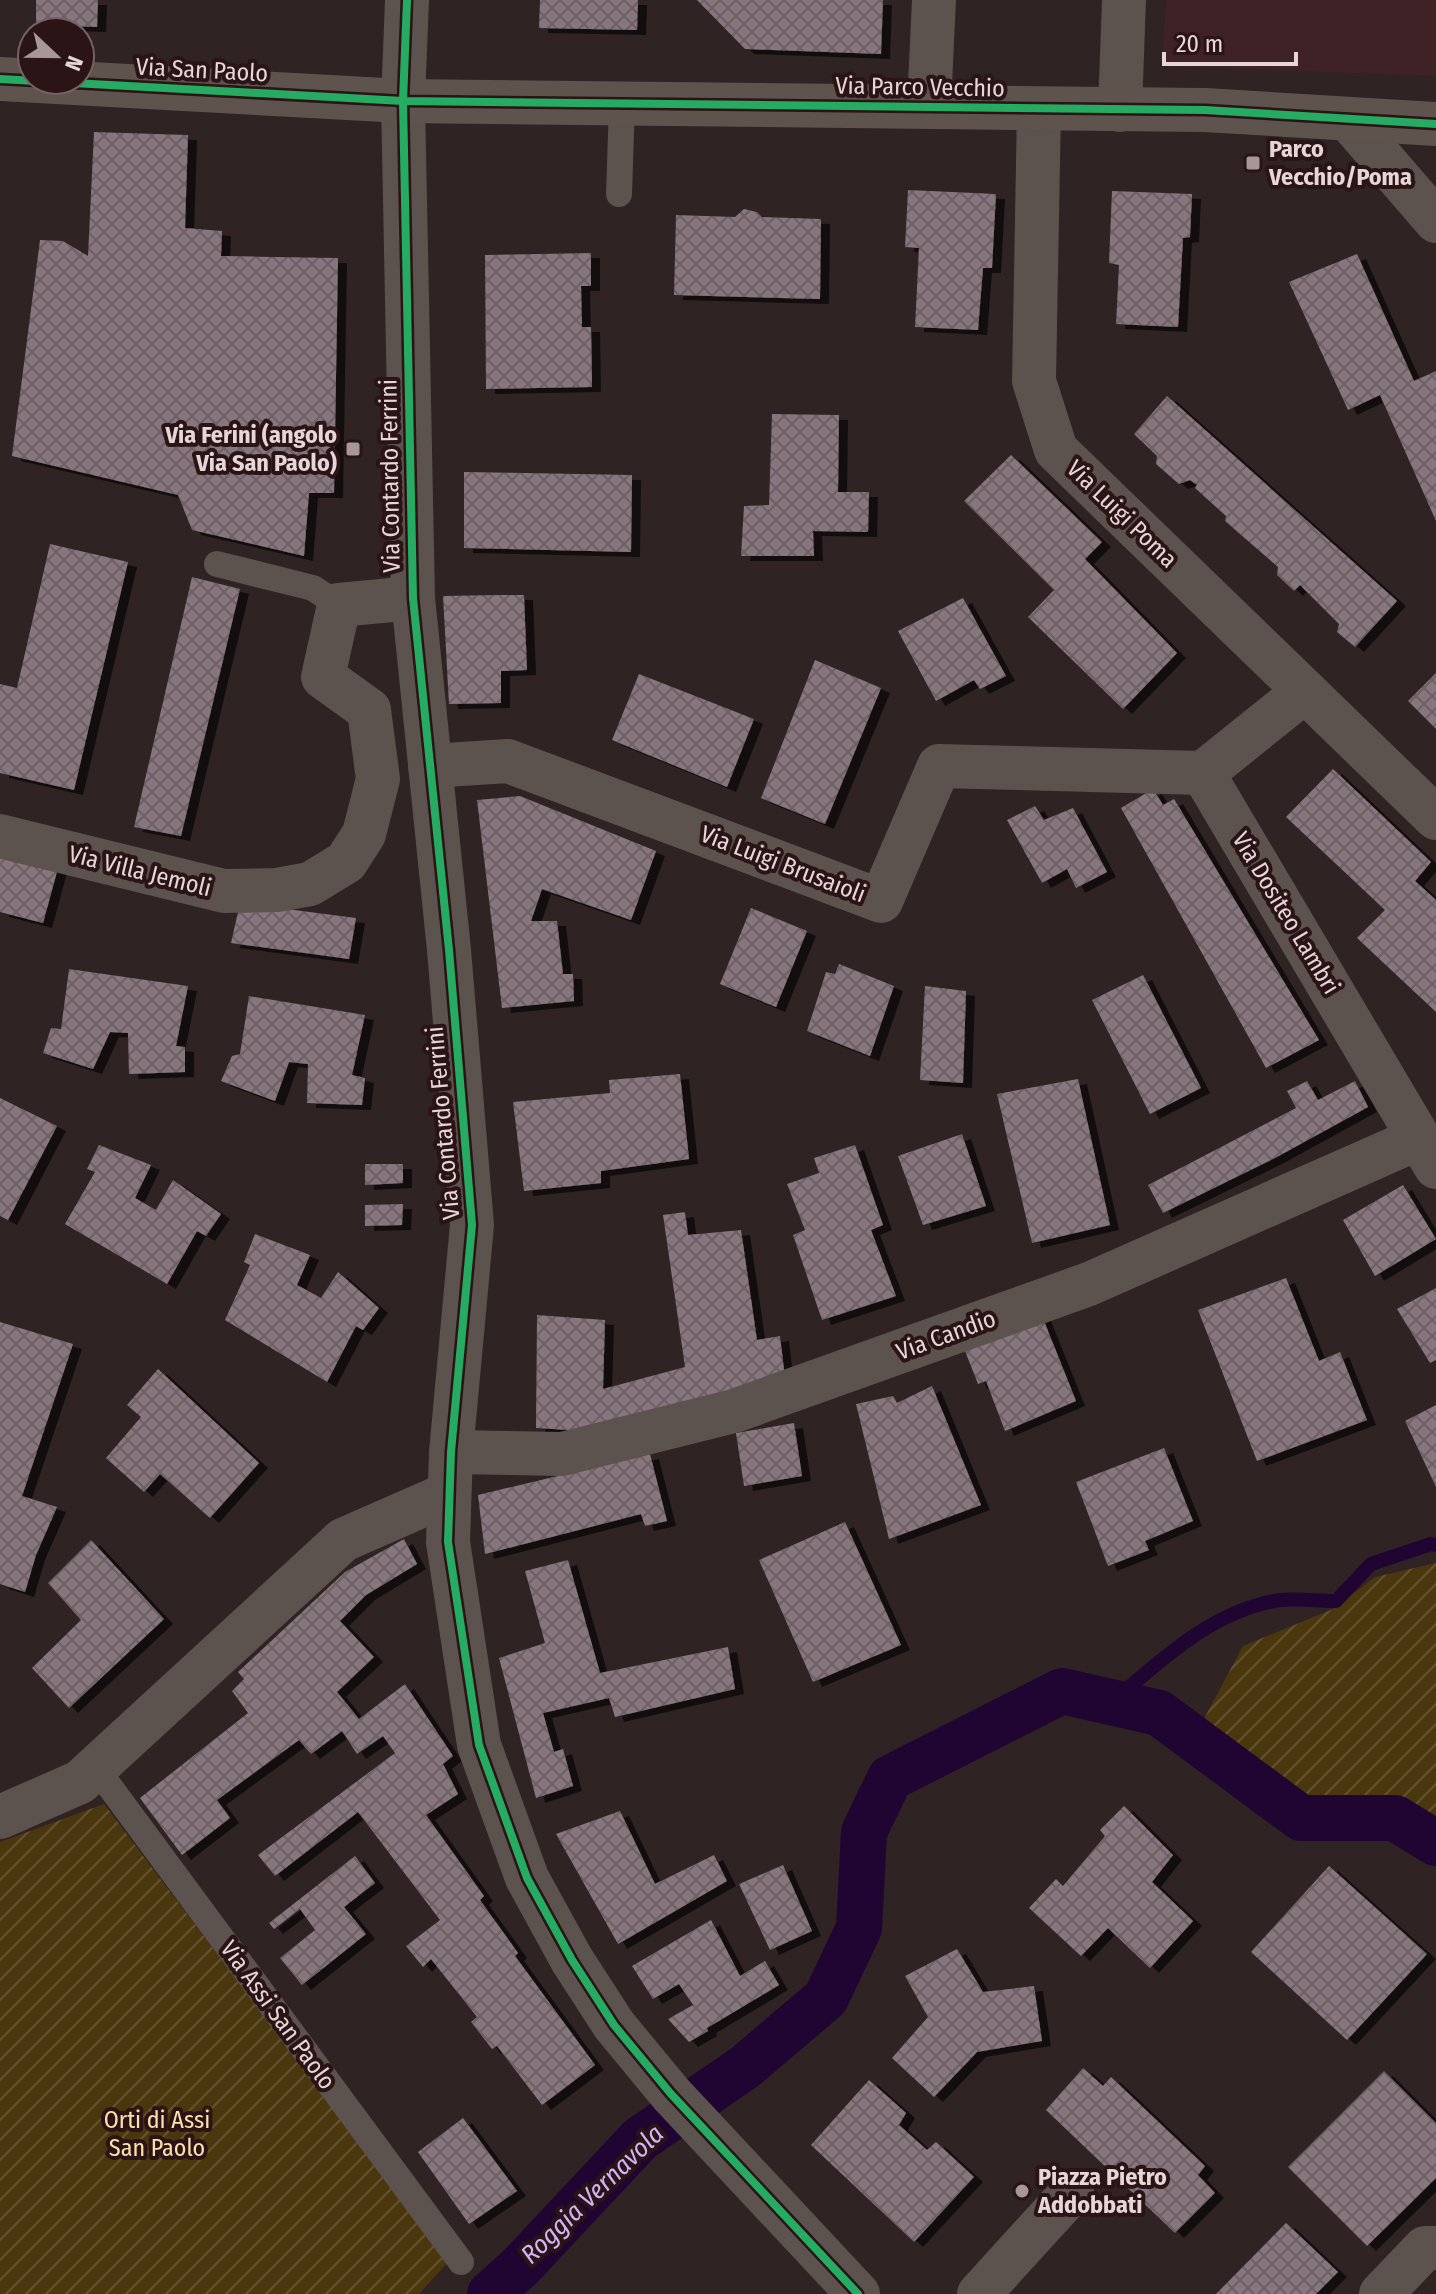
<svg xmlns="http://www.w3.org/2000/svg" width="1436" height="2294" font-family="'Fira Sans Condensed',sans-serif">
  <defs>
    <pattern id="garden-furrows" width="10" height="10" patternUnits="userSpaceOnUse" patternTransform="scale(2)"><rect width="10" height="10" fill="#4b370e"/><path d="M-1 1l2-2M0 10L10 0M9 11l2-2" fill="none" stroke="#655330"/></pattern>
    <pattern id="building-cross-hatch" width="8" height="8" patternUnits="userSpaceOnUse" patternTransform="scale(2)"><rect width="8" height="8" fill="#87767e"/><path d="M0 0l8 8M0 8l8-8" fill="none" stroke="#6d6065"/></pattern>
    <filter id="shadow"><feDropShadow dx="9" dy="5" stdDeviation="0" flood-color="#0009"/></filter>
  </defs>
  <rect width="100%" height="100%" fill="#2f2323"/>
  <path fill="#3f2225" d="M 1166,0 L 1436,0 L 1436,76 L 1162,66 Z"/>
  <g fill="url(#garden-furrows)">
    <path d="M 1436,1563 L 1436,1826 L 1391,1804 L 1301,1802 L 1198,1737 L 1206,1715 L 1243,1646 L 1333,1609 L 1375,1577 Z"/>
    <path d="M 104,1804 L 449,2261 L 419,2294 L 0,2294 L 0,1842 Z"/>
  </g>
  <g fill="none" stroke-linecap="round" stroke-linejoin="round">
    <path stroke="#200533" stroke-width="14" d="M 1112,1702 C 1161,1660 1213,1610 1280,1600 C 1297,1598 1318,1601 1336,1601 L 1371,1564 L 1431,1544 L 1436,1545"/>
    <path stroke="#200533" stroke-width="46" d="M 490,2294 L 521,2266 L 640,2139 L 745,2067 L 826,1998 L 859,1928 L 864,1832 L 890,1778 L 1062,1691 L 1159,1713 L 1301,1818 L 1395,1818 L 1436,1843"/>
  </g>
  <g fill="url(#building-cross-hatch)" filter="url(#shadow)">
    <path d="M 36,0 L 98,0 L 97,27 L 36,25 Z"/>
    <path d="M 540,0 L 638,0 L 637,30 L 539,28 Z"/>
    <path d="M 697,0 L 883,0 L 881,54 L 745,49 Z"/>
    <path d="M 94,132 L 188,135 L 185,228 L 222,231 L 221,256 L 338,258 L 334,493 L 309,493 L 304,556 L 192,530 L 178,495 L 12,456 L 40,240 L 63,241 L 88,256 Z"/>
    <path d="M 908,190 L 996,194 L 992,268 L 983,268 L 978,330 L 915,327 L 919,248 L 905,247 Z"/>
    <path d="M 1112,191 L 1192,194 L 1190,237 L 1183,238 L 1178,327 L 1116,324 L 1119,265 L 1109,263 Z"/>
    <path d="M 744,209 L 757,212 L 762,217 L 821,219 L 820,299 L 674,295 L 676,215 L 735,217 Z"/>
    <path d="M 591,253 L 591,286 L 581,286 L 582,327 L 591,327 L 592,387 L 486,389 L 485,255 Z"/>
    <path d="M 1357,254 L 1414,381 L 1436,371 L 1436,521 L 1380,395 L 1348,410 L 1289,282 Z"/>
    <path d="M 1167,396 L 1397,601 L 1355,647 L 1337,632 L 1339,624 L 1300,585 L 1294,591 L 1277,575 L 1278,567 L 1225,521 L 1226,516 L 1195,488 L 1197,485 L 1190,480 L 1179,484 L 1156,464 L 1157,456 L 1134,434 Z"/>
    <path d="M 772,414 L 839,415 L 838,492 L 869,492 L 868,532 L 813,531 L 814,556 L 741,556 L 744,506 L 769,505 Z"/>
    <path d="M 1011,455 L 1102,542 L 1085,559 L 1177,653 L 1123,709 L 1028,617 L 1054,590 L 964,501 Z"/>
    <path d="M 464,472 L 632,475 L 631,552 L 464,548 Z"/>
    <path d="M 50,544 L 128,562 L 74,790 L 0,773 L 0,684 L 17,688 Z"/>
    <path d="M 192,577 L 240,589 L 181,836 L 134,827 Z"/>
    <path d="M 499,595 L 524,595 L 527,670 L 501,671 L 501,703 L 449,704 L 443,596 Z"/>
    <path d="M 963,598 L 1006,676 L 980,689 L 974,680 L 936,701 L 898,631 Z"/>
    <path d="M 815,660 L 881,688 L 825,824 L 761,798 Z"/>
    <path d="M 1436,673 L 1436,729 L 1408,701 Z"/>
    <path d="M 639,674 L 754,719 L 727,787 L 612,740 Z"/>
    <path d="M 1333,769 L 1431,862 L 1415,881 L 1436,900 L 1436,1012 L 1357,938 L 1385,910 L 1286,817 Z"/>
    <path d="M 1153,789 L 1163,805 L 1174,799 L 1319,1040 L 1266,1068 L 1121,808 Z"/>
    <path d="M 520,796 L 656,851 L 631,920 L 542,889 L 531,921 L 557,921 L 563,974 L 573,974 L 574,1001 L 502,1008 L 477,800 Z"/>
    <path d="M 1035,806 L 1044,820 L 1073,808 L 1107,872 L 1076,888 L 1067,869 L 1042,883 L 1007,820 Z"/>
    <path d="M 0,854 L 58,868 L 43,923 L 0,912 Z"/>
    <path d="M 240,903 L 356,918 L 349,959 L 231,943 Z"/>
    <path d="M 751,908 L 807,931 L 776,1007 L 720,984 Z"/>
    <path d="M 839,964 L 894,986 L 870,1056 L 807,1031 L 826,972 L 835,974 Z"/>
    <path d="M 69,969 L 188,986 L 176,1046 L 185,1047 L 185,1072 L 129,1074 L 128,1033 L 110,1032 L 93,1069 L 43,1053 L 51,1028 L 61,1029 Z"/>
    <path d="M 1143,975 L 1201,1088 L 1150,1114 L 1092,1000 Z"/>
    <path d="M 925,986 L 966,991 L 963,1083 L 920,1080 Z"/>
    <path d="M 249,996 L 365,1015 L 352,1075 L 365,1078 L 362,1105 L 307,1103 L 308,1064 L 289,1062 L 275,1101 L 221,1081 L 232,1056 L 240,1054 Z"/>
    <path d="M 680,1074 L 689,1159 L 601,1171 L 601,1183 L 524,1191 L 513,1102 L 610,1093 L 609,1080 Z"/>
    <path d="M 1078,1079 L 1110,1225 L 1032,1243 L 997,1094 Z"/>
    <path d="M 1307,1081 L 1318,1100 L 1355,1081 L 1368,1107 L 1275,1158 L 1163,1213 L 1148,1185 L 1296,1108 L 1287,1091 Z"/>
    <path d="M 0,1098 L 57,1126 L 8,1220 L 0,1216 Z"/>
    <path d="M 962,1134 L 986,1206 L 923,1225 L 898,1156 Z"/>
    <path d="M 99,1145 L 151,1165 L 135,1198 L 156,1210 L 173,1180 L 221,1214 L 206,1236 L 197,1231 L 167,1284 L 65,1224 L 95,1172 L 87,1169 Z"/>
    <path d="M 855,1145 L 883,1225 L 871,1230 L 896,1296 L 822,1320 L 793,1235 L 805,1230 L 787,1184 L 819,1173 L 814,1158 Z"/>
    <path d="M 365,1164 L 403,1164 L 403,1183 L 365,1185 Z"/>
    <path d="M 1403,1185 L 1436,1239 L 1375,1276 L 1343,1220 Z"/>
    <path d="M 403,1204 L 402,1225 L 365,1226 L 365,1205 Z"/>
    <path d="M 685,1212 L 688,1235 L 741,1230 L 757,1340 L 780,1336 L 784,1370 L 690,1408 L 603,1432 L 536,1428 L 537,1315 L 605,1320 L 603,1389 L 685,1367 L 663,1215 Z"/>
    <path d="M 255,1234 L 310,1255 L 297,1285 L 321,1298 L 338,1272 L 379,1308 L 363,1330 L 356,1326 L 327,1382 L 225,1320 L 250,1265 L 244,1262 Z"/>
    <path d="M 1286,1278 L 1319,1361 L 1340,1352 L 1367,1420 L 1257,1461 L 1198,1310 Z"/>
    <path d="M 1436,1288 L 1436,1360 L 1430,1363 L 1397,1309 Z"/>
    <path d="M 1042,1316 L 1076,1401 L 1005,1431 L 986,1381 L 978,1384 L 963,1346 Z"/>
    <path d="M 0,1322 L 73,1344 L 22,1496 L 57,1507 L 36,1555 L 25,1592 L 0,1584 Z"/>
    <path d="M 158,1369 L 259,1463 L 210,1518 L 160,1474 L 144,1492 L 106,1458 L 141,1417 L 127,1405 Z"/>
    <path d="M 932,1386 L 981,1505 L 889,1539 L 856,1404 L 893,1396 L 897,1403 Z"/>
    <path d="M 1436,1405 L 1436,1487 L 1405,1421 Z"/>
    <path d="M 794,1423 L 802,1476 L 744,1486 L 736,1433 Z"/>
    <path d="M 1164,1448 L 1193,1521 L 1145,1541 L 1149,1550 L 1108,1566 L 1076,1482 Z"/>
    <path d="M 650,1454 L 667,1521 L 645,1526 L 641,1514 L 485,1554 L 478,1495 Z"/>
    <path d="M 845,1522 L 901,1645 L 813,1682 L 759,1560 Z"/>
    <path d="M 404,1539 L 417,1564 L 366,1595 L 340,1621 L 374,1657 L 337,1692 L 359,1719 L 405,1684 L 453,1756 L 443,1764 L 458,1794 L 426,1815 L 484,1896 L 480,1900 L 518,1953 L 515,1956 L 595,2065 L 542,2105 L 497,2046 L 492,2049 L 471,2022 L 477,2017 L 431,1959 L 423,1967 L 406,1946 L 440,1920 L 358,1812 L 275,1876 L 258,1855 L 395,1753 L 383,1736 L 357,1754 L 342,1731 L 311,1754 L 299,1740 L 217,1800 L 230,1818 L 182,1855 L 140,1798 L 248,1713 L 232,1691 L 244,1679 L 238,1672 L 345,1572 Z"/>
    <path d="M 91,1540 L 164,1619 L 69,1708 L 32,1668 L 81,1620 L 48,1583 Z"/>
    <path d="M 568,1560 L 600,1673 L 728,1647 L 735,1689 L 615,1717 L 609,1698 L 543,1713 L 554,1752 L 563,1749 L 573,1786 L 536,1798 L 499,1658 L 545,1643 L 525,1571 Z"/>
    <path d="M 1124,1806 L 1173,1855 L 1152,1882 L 1193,1921 L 1150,1968 L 1108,1928 L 1081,1956 L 1029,1908 L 1056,1879 L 1063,1886 L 1105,1836 L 1100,1830 Z"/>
    <path d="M 620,1811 L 655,1884 L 714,1855 L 727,1881 L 618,1944 L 556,1834 Z"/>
    <path d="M 355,1856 L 375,1883 L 344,1907 L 366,1934 L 302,1985 L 280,1958 L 315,1930 L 300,1909 L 274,1929 L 269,1923 Z"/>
    <path d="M 783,1865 L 812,1931 L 770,1950 L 739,1884 Z"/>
    <path d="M 1329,1866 L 1427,1954 L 1347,2040 L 1251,1952 Z"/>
    <path d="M 711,1920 L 740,1976 L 765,1961 L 779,1985 L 707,2028 L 708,2031 L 689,2042 L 668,2019 L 693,2005 L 679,1984 L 653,1999 L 632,1966 Z"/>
    <path d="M 957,1949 L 983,1992 L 1034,1986 L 1042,2041 L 977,2052 L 934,2097 L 892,2058 L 928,2017 L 905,1976 Z"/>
    <path d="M 1083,2068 L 1103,2086 L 1111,2077 L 1205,2166 L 1198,2175 L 1215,2193 L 1175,2233 L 1046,2110 Z"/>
    <path d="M 1384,2071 L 1436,2123 L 1436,2178 L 1367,2246 L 1288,2167 Z"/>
    <path d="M 869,2080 L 906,2113 L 899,2125 L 927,2150 L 936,2142 L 974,2177 L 914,2242 L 811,2145 Z"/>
    <path d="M 463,2118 L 517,2191 L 469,2224 L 418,2152 Z"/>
    <path d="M 1286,2223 L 1338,2272 L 1316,2294 L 1216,2294 Z"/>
  </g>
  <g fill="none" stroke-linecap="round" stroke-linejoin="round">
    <g stroke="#5c524e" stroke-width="26">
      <path d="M 619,194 L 622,104"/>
      <path d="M 217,564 L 313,588 L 339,605"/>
      <path d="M 96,1768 L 461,2262"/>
    </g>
    <g stroke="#5c524e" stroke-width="44">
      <path d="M 407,0 L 403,101 L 413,598 L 449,950 L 472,1225 L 451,1452 L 448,1542 L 479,1745 L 527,1878 L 572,1960 L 614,2025 L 671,2094 L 858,2294"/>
      <path d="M 929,106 L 934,0"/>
      <path d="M 1039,109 L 1034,381 L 1056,450 L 1436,818"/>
      <path d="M 1120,110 L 1124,0"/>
      <path d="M 1348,119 L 1436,221"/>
      <path d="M 1305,691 L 1203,773 L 1436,1167"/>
      <path d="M 430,766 L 508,761 L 881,901 L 939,766 L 1203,773"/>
      <path d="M 0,836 L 224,891 L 277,890 L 310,884 L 346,862 L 364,834 L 378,779 L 369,710 L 323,677 L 339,605 L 413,598"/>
      <path d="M 451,1452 L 562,1454 L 734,1411 L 1089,1284 L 1419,1138"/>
      <path d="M 0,1817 L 80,1782 L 343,1540 L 448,1494"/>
      <path d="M 979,2294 L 1072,2192"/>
      <path d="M 1381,2294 L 1425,2248 L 1436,2248"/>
    </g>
    <path stroke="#5f534e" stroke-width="44" d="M 0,79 L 403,101 L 1205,110 L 1436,124"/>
    <defs>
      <g id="cycleway">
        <path d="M 407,0 L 403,101 L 413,598 L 449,950 L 472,1225 L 451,1452 L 448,1542 L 479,1745 L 527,1878 L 572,1960 L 614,2025 L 671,2094 L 858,2294"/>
        <path d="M 0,79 L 403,101 L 1205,110 L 1436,124"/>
      </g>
    </defs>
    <use href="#cycleway" stroke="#2a1416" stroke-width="13"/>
    <use href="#cycleway" stroke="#26ab63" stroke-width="8"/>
  </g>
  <g fill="#a79798" stroke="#2a1416" stroke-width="3">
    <rect x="1245" y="155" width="16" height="16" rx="4"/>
    <rect x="345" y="441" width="16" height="16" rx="4"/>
    <circle cx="1022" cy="2191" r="8"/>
  </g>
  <g text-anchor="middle" stroke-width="8" stroke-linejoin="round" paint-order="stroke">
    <g font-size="24" fill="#e7d6d7" stroke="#2a1416">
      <text transform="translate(202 70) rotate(3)" y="8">Via San Paolo</text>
      <text transform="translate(920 87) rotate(1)" y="8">Via Parco Vecchio</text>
      <text transform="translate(390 476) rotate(-91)" y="8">Via Contardo Ferrini</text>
      <text transform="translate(1122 514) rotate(44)" y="8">Via Luigi Poma</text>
      <text transform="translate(783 864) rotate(21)" y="8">Via Luigi Brusaioli</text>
      <text transform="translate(140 871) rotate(14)" y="8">Via Villa Jemoli</text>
      <text transform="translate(1286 913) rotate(59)" y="8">Via Dositeo Lambri</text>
      <text transform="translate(443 1123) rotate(-95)" y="8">Via Contardo Ferrini</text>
      <text transform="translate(946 1335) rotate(-20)" y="8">Via Candio</text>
      <text transform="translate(278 2015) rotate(54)" y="8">Via Assi San Paolo</text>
    </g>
    <g font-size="24" font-weight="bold" fill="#e7d6d7" stroke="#2a1416" text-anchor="start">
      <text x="1269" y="157">Parco<tspan x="1269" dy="28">Vecchio/Poma</tspan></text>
      <text x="337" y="443" text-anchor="end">Via Ferini (angolo<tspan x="337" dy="28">Via San Paolo)</tspan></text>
      <text x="1038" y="2185">Piazza Pietro<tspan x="1038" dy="28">Addobbati</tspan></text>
    </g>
    <g font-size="24" fill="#fde1ac" stroke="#2a1416">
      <text x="157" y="2128">Orti di Assi<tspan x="157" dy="28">San Paolo</tspan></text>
    </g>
    <g font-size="26" font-style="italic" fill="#d2b4f8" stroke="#2a1416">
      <text transform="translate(592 2194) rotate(-44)" y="9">Roggia Vernavola</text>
    </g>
  </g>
  <g transform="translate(56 56) rotate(112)"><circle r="38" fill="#2a1416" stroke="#766263" stroke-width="2"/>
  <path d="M0-6L14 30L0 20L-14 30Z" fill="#a79798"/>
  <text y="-12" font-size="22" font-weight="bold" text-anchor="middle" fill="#e7d6d7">N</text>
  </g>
  <path d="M1164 52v12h132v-12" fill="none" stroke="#e7d6d7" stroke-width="4"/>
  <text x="1176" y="52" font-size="24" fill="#e7d6d7" stroke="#2a1416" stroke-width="6" paint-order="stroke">20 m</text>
</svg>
